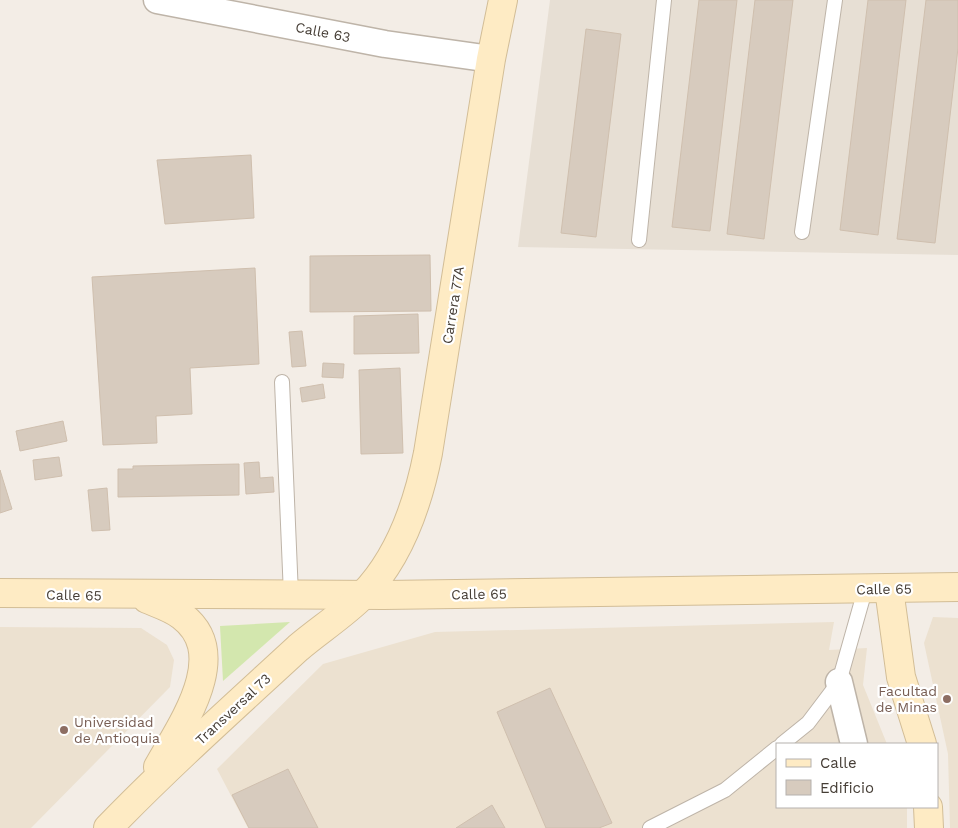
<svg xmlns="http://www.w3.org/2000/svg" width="958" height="828" font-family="'Work Sans',sans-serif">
  <rect width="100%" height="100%" fill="#f3ede6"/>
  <path fill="#e7dfd4" d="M 550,0 L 958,0 L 958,255 L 518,247 Z"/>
  <g fill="#ece1d0">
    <path d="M 933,617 L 958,618 L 958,828 L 950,828 L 948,754 L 924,643 Z"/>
    <path d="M 834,622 L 829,650 L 867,648 L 863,685 L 887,744 L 777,744 L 777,807 L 907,807 L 907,828 L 248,828 L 217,769 L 323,664 L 435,632 Z"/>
    <path d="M 0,627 L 141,628 L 167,645 L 174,660 L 170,687 L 31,828 L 0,828 Z"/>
  </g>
  <path fill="#d3e7ae" d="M 290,622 L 223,681 L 220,626 Z"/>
  <g fill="#d7cbbe" stroke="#cfbfae">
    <path d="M 699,0 L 737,0 L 710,231 L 672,227 Z"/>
    <path d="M 755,0 L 793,0 L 764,239 L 727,234 Z"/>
    <path d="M 868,0 L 906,0 L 878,235 L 840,230 Z"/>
    <path d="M 926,0 L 958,0 L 958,48 L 935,243 L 897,239 Z"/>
    <path d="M 586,29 L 621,34 L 596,237 L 561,233 Z"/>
    <path d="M 251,155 L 254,218 L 165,224 L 157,160 Z"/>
    <path d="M 430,255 L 431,311 L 310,312 L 310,256 Z"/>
    <path d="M 255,268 L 259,364 L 190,368 L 192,414 L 156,416 L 157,443 L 103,445 L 92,277 Z"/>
    <path d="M 418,314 L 419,353 L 354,354 L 354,316 Z"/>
    <path d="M 302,331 L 306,366 L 292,367 L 289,332 Z"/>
    <path d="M 323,363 L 344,364 L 343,378 L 322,377 Z"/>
    <path d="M 400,368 L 403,453 L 361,454 L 359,370 Z"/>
    <path d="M 323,384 L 325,398 L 302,402 L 300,388 Z"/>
    <path d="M 63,421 L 67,441 L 20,451 L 16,431 Z"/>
    <path d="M 59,457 L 62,476 L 35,480 L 33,460 Z"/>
    <path d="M 259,462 L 260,478 L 273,477 L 274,492 L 246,494 L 244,463 Z"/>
    <path d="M 239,464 L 239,495 L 118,497 L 118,469 L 133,469 L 133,466 Z"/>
    <path d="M 0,470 L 12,509 L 0,513 Z"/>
    <path d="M 107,488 L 110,530 L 92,531 L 88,490 Z"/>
    <path d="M 550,688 L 612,823 L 599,828 L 546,828 L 497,712 Z"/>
    <path d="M 288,769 L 318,828 L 249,828 L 232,795 Z"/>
    <path d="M 492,805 L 505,828 L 456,828 Z"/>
  </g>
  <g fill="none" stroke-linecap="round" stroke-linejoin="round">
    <defs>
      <g id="lane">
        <path d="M 802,232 L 835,0"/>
        <path d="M 639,240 L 664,0"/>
        <path d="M 282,382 L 291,595"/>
        <path d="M 782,744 L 808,723 L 839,682 L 865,590"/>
        <path d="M 650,828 L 725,790 L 777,748"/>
      </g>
      <g id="street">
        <path d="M 157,0 L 385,44 L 491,59"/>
        <path d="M 839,682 L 854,744"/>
      </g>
      <g id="secondary">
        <path d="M 889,589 L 901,677 L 922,744"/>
        <path d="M 0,593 L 384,595 L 958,587"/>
        <path d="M 147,599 C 159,604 172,608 182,616 C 233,655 180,727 158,767"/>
        <path d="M 928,807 L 929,828"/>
        <path d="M 108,828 C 169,765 234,707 298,648 C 319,630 343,615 363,595 C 400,557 418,504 428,453 L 491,59 L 503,0"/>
      </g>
    </defs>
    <use href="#lane" stroke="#beb4a8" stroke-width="16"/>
    <use href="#street" stroke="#beb4a8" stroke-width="29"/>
    <use href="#secondary" stroke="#d2bd96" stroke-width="30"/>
    <use href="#lane" stroke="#fff" stroke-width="14"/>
    <use href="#street" stroke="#fff" stroke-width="26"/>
    <use href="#secondary" stroke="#feebc4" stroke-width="28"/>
  </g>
  <g fill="#8d6e63" stroke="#fff" stroke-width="2">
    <circle cx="947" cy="699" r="5"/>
    <circle cx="64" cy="730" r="5"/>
  </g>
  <g text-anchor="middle" stroke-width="4.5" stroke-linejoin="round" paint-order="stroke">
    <g font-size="14" fill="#453d35" stroke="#fff">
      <text transform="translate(323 32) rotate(11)" y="5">Calle 63</text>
      <text transform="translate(453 305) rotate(-81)" y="5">Carrera 77A</text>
      <text transform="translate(884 589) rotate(-1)" y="5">Calle 65</text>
      <text transform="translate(479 594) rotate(-1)" y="5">Calle 65</text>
      <text transform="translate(74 595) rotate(1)" y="5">Calle 65</text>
      <text transform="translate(233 709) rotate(-43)" y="5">Transversal 73</text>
    </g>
    <g font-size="14" fill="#785e54" stroke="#fff" text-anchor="end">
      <text x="937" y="696">Facultad<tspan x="937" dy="16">de Minas</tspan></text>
      <text x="74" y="727" text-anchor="start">Universidad<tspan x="74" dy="16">de Antioquia</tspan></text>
    </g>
  </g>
  <rect x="776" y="743" width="162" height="65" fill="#ffffff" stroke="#b5b1ae"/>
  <rect x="786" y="759" width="25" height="8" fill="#feebc4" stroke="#b5b1ae"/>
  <text x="820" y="768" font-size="15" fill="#453d35">Calle</text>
  <rect x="786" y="780" width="25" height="15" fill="#d7cbbe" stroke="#b5b1ae"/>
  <text x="820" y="793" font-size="15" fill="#453d35">Edificio</text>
</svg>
